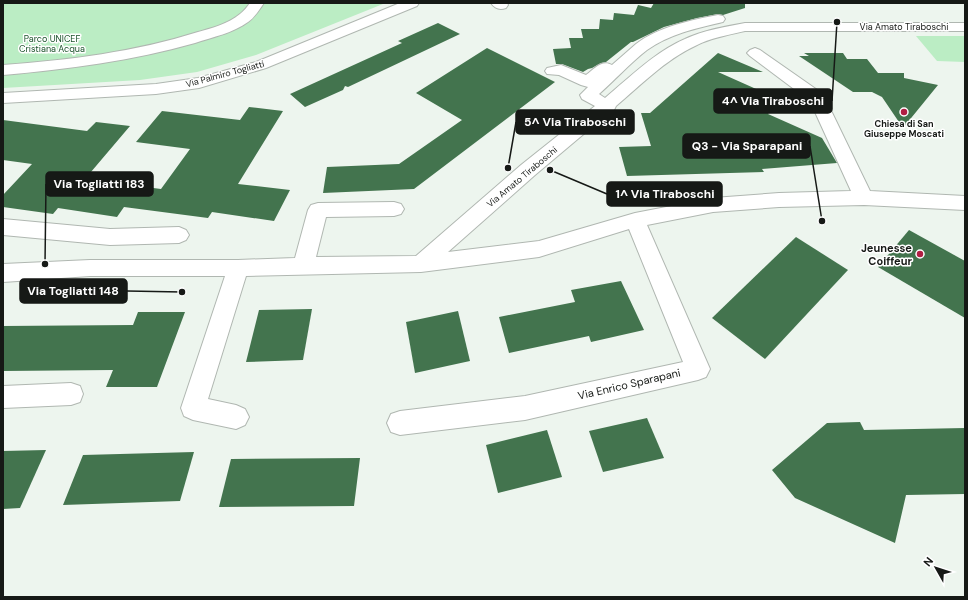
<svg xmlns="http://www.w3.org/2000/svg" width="968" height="600" font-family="'DM Sans',sans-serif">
  <rect width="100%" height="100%" fill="#edf5ee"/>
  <g fill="#bbedc4">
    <path d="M 3,3 L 382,3 L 383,4 L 256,55 L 197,72 L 140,80 L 3,88 Z"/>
    <path d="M 916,36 L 965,36 L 965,62 L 937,61 Z"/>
  </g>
  <g fill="#43744e">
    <path d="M 654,3 L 745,3 L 745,8 L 723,15 L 718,14 L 697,18 L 664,27 L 633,42 L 631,42 L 606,62 L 601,63 L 592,68 L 588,69 L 583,72 L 562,64 L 556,64 L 553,49 L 571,48 L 569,38 L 583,38 L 581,29 L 599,29 L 600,19 L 613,20 L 614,13 L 634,15 L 638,5 L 651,8 Z"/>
    <path d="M 438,23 L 460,34 L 348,87 L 345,86 L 343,90 L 305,107 L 290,94 L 402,43 L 398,41 Z"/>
    <path d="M 487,48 L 555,82 L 414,189 L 323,193 L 327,167 L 399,164 L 462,120 L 416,93 Z"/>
    <path d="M 718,53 L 763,72 L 718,72 L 781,100 L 768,114 L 822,138 L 837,163 L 762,169 L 764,172 L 627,176 L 619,147 L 651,146 L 641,113 L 650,113 Z"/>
    <path d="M 804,53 L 843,53 L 847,59 L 867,59 L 878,73 L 904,73 L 904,78 L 938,85 L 903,128 L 882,97 L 872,92 L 853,92 L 799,56 L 809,56 Z"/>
    <path d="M 249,107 L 283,111 L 238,184 L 290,190 L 274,221 L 212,212 L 208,218 L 124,207 L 117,217 L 58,208 L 53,214 L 3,207 L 3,195 L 32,164 L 3,160 L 3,120 L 87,131 L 96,122 L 130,126 L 85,179 L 161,189 L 190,149 L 136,142 L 162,111 L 240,120 Z"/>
    <path d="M 909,230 L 965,261 L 965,318 L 878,267 Z"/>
    <path d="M 796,237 L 848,270 L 765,359 L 712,318 Z"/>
    <path d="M 621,281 L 644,330 L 591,342 L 589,336 L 509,353 L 499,317 L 575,302 L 571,290 Z"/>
    <path d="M 312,309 L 303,360 L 246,362 L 259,310 Z"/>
    <path d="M 458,311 L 470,361 L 415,373 L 406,322 Z"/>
    <path d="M 138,312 L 185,312 L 157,387 L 106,387 L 113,370 L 3,371 L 3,326 L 133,325 Z"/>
    <path d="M 647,418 L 664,458 L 603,472 L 589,431 Z"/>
    <path d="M 860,422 L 864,430 L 965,428 L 965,494 L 906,495 L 895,543 L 795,498 L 772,470 L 827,423 Z"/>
    <path d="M 547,430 L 562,477 L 498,493 L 486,445 Z"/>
    <path d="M 46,450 L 20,508 L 3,509 L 3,451 Z"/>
    <path d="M 194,452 L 180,501 L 63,505 L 83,455 Z"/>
    <path d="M 360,458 L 354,506 L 219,507 L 231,459 Z"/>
  </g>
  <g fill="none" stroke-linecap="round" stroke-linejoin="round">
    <defs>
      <g id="minor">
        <path d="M 250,3 L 264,3 C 259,10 255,17 248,22 C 233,33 213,37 195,43 C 132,61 68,69 3,75 L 3,65 C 69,60 135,52 198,32 C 212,28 228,24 240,14 C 244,11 247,7 250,3 Z"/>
        <path d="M 400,3 L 419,3 L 417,6 L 266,68 L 199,88 L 156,94 L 3,103 L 3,93 L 156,84 L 198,78 L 256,62 Z"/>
        <path d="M 491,3 L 507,3 L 508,5 L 506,8 C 500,10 495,9 491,3 Z"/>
        <path d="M 718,15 L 723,16 L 725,19 L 723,22 C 697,28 669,34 647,50 C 630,63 615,80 599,94 L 605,98 C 630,77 655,52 685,39 C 704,30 725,27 745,23 L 965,23 L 965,31 L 745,31 C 728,35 710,38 695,46 C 665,60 641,85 616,106 L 614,110 L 611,111 L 535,175 L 448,252 L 539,241 L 635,213 L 713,198 L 779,193 L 851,191 L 810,101 L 750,56 L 747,53 L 750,50 L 755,48 L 760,50 L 823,94 L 870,191 L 965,196 L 965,210 L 864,205 L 779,207 L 713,212 L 647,225 L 710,369 L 706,377 L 698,380 L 525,420 L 400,435 L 391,432 L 387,423 L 391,414 L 400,411 L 525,396 L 683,362 L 629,229 L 539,257 L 421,272 L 246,276 L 208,399 L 236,405 L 245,409 L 249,417 L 245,425 L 236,429 L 193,420 L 184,416 L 181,408 L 225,276 L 90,276 L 3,282 L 3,264 L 90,260 L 238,260 L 295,258 L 308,210 L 311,205 L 318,203 L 394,202 L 401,204 L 404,209 L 401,214 L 394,216 L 326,217 L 316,257 L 416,256 L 521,165 L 595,106 L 582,99 L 580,95 L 588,87 L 581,85 L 559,75 L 547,74 L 545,71 L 547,68 L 561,65 L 586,75 C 594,69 602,59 612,65 C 620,58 628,51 636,44 C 658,27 691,20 718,15 Z"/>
        <path d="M 3,219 L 110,229 L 179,227 L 186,230 L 189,235 L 186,240 L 179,243 L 110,245 L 3,235 Z"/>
        <path d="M 71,383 L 80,386 L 83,394 L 80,402 L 71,405 L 3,408 L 3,386 Z"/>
      </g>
    </defs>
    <use href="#minor" stroke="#b0b7b1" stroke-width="2"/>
    <use href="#minor" fill="#fff" fill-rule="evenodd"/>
  </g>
  <g fill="#b11e43" stroke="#fff" stroke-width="1.5">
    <circle cx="904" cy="112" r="4"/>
    <circle cx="920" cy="254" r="4"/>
  </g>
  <g text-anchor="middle" stroke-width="3" stroke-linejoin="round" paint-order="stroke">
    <g font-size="9" fill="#161916" stroke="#fff">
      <text x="904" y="30">Via Amato Tiraboschi</text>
      <text transform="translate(225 74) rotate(-15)" y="3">Via Palmiro Togliatti</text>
      <text transform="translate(522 177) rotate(-40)" y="3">Via Amato Tiraboschi</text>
    </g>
    <g font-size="9" fill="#1a522a" stroke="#fff">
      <text x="52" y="42">Parco UNICEF<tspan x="52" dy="10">Cristiana Acqua</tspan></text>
    </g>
    <g font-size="9" font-weight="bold" fill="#161916" stroke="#fff">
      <text x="904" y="127">Chiesa di San<tspan x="904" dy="10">Giuseppe Moscati</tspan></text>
    </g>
    <g font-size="11" font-weight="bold" fill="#161916" stroke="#fff" text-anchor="end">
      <text x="912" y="252">Jeunesse<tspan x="912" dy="13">Coiffeur</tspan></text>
    </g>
    <g font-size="11" fill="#161916" stroke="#fff">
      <text transform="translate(629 384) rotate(-13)" y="4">Via Enrico Sparapani</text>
    </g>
  </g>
  <path fill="none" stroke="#161916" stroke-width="1.5" d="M837 22L832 101M508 168L516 122M822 221L810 146M45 264L46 184M550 170L607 194M182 292L127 291"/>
  <g fill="#161916" stroke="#fff" stroke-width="1.5">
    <circle cx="837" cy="22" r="4"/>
    <circle cx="508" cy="168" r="4"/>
    <circle cx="822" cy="221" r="4"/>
    <circle cx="45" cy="264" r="4"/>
    <circle cx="550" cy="170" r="4"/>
    <circle cx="182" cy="292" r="4"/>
  </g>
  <g fill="#161916" stroke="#161916" stroke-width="1.5">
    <rect x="714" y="89" width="118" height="24" rx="4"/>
    <rect x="516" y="110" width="118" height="24" rx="4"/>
    <rect x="683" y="134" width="127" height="24" rx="4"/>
    <rect x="46" y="172" width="107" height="24" rx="4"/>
    <rect x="607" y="182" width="115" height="24" rx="4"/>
    <rect x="20" y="279" width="107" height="24" rx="4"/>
  </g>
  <g font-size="12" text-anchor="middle" font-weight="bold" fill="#fff">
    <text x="773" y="105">4^ Via Tiraboschi</text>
    <text x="575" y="126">5^ Via Tiraboschi</text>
    <text x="747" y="150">Q3 - Via Sparapani</text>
    <text x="99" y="188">Via Togliatti 183</text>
    <text x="665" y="198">1^ Via Tiraboschi</text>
    <text x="73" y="295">Via Togliatti 148</text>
  </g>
  <rect width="968" height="600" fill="none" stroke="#161916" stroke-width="8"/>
  <g transform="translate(936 568) rotate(309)" stroke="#ffffff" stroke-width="3" paint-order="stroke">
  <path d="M0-3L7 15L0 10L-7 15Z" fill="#161916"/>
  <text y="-6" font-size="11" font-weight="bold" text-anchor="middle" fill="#161916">N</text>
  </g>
</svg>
